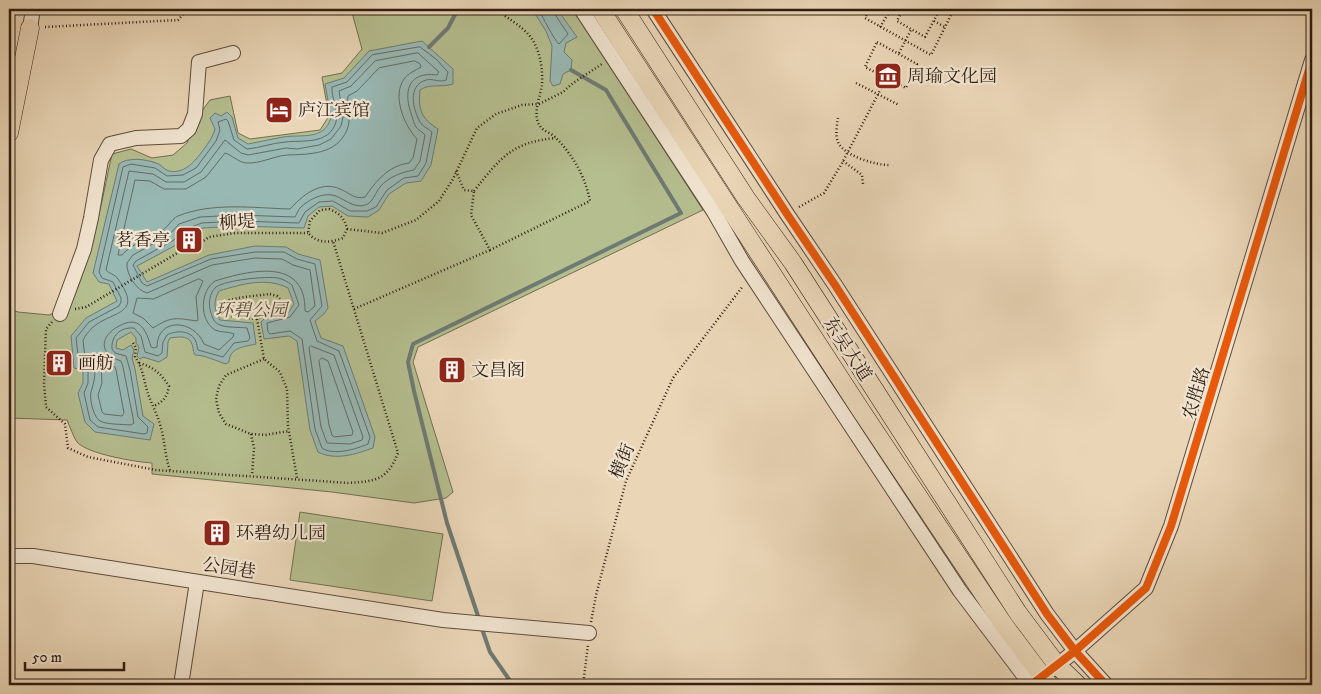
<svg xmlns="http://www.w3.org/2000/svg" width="1321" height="694" font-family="'IM FELL DW Pica','Noto Serif SC',serif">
  <rect width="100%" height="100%" fill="#ead6b7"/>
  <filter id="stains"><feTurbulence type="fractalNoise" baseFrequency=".004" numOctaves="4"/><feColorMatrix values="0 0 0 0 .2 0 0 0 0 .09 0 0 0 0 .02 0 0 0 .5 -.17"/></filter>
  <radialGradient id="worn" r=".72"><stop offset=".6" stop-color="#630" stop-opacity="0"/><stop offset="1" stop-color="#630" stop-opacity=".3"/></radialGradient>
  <g fill="#b5be8f" stroke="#726e51">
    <path d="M 351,9 L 573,9 L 703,210 L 418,347 L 413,362 L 453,492 L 446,498 L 414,503 L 332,492 L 152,474 L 152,463 C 136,462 87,454 77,442 C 73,436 70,427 67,420 L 9,418 L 9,309 L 18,312 L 49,315 L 70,306 C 92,258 101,204 112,154 L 131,149 L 152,158 L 173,155 L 187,143 L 196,119 L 210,100 L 230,96 L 238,133 L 250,139 L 320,130 L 329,116 L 322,77 L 342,73 L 362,49 Z"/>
    <path d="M 300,512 L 443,534 L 432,601 L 290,580 Z"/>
    <path d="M 1312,662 L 1312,685 L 1303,685 Z"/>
  </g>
  <g fill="#98b8b4" stroke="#6e7a74">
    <path d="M 532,9 L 557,9 L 577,37 L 566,43 L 564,52 L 572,60 L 571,70 L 563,74 L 560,84 L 553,86 L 550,81 L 552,46 L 546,31 Z"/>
    <path d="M 422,41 L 453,69 L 453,84 C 440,88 431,83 420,90 C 418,110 421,118 438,129 L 431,165 L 421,181 L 406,183 L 389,194 L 379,210 L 368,217 L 348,216 L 332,206 L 319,207 L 308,216 L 304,228 L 239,226 L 203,228 L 185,234 L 178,244 L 137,266 L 147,282 L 209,255 L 255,246 L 286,247 L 298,254 L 320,260 L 328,308 L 324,314 L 315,321 L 321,338 L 343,346 L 375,437 L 373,448 C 356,454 336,461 318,452 L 310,430 L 297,341 L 289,336 L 264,339 L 261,322 L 265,318 L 288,313 L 294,304 L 288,288 C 266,277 242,284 219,291 C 213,302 214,309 220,320 L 253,323 L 256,344 C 244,347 230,347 229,362 L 226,364 C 216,361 205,355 195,355 C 192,350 194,347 191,342 C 187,335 177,337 170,338 L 168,342 L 167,357 L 159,362 L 143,357 L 140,359 L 137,356 L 139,347 L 136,343 L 136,338 L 131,332 L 117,340 L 116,348 L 123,350 L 131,345 L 134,350 L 132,358 L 135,369 L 143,416 L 154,424 L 150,440 L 95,432 L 85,422 L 78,393 L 83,383 L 83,370 L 74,368 L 71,336 L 86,318 L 117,301 L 109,284 L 99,282 L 93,273 L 119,164 C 127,157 146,159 156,163 C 161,164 164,170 169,171 C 184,174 193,163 201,153 C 207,145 212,139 215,129 L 210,118 L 215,113 L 221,116 L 227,112 L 232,117 L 238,138 L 248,144 C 260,142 271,139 283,137 C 301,134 324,141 331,118 L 325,84 L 344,78 L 369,51 Z"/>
  </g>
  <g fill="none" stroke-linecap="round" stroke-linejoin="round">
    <g stroke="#646b64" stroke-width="1">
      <path d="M 538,9 C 543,17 554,40 559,44 L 568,34 L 554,13 L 553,9"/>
      <path d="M 420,47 L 436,59 L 448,72 L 446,80 C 439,83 433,78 426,80 C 407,86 413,109 420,122 C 423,127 429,129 432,132 L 426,163 L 418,176 L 404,178 L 387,190 L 376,207 L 367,211 L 350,211 L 333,201 L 319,202 L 305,212 L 299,223 L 239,221 L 202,223 L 183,230 L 174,240 L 136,261 L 133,265 L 142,283 L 147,286 L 211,259 L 255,252 L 284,252 L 297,259 L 315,264 L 322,306 L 310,320 L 317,341 L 339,351 L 370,437 L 368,444 C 356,449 334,456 322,448 L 315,429 L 302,339 L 290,331 L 270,334 L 268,332 L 267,323 L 290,317 L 299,305 L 292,285 C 288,282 283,279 278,278 C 266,276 226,280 216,287 C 209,293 208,305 211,313 C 212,317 215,324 220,325 C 228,328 239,327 247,328 L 250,338 L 248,341 L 234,343 L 223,357 L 198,350 C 197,347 197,344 196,342 C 192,330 176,330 167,335 L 163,342 L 162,353 L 158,356 L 145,352 L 141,336 L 134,328 C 120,327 111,336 112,349 L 115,353 L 126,356 L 130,370 L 138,417 L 148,427 L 147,433 L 144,434 L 98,427 L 90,420 L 84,393 L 88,383 L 88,370 L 85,366 L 79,363 L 76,338 L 89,322 L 119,306 L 121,302 L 121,298 L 113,282 L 102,278 L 99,272 L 123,167 L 131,164 L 155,168 L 167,176 L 183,175 L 196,168 L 216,141 L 220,130 L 218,122 L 226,119 L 228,121 L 234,140 L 247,149 C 260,148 272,143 285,142 C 303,140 329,145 336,122 C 339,110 331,98 332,87 L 347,82 L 372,55 Z"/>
      <path d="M 418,53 L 439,72 L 437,75 C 407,71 403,93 412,116 C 413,120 414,124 416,127 C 419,131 423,132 425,135 L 420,161 L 414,170 C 402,172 388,177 380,187 C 375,193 373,203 365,205 C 356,208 348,202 340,198 C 327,190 311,198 301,207 C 298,210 297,214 295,217 L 239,215 L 200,217 L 179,224 L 169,235 L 133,255 L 127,263 C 126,274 136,290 147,293 L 212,265 L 255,258 L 282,259 L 293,265 L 310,270 L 315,306 L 308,312 L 305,311 C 306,257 250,270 215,281 C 200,291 199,320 215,330 C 221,333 228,331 234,334 L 233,337 L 219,350 L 204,344 C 194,319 157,317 157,347 L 154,348 L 151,347 C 146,329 139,315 119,326 C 100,336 98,354 121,361 L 123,367 L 134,423 L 131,425 C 122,424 108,425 100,421 C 94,418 89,399 91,392 C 95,378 99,368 85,358 L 83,340 C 85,336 89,331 92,328 C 112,310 144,316 118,279 C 115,274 109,274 106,270 L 129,171 L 153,174 L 166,182 L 184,182 L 201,172 L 225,140 L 241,153 L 248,155 L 286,148 L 297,149 L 319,145 L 331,139 L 341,126 L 343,117 L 339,91 L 351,86 L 375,61 Z"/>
      <path d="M 415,61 L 420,64 L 421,67 C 415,71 408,73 404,79 C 392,96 404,125 417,139 L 413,158 L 409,163 C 388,166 377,180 365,197 C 355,200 350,193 340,189 C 320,180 302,196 290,209 C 254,208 212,202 178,216 C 170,220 168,228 161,231 C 148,239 131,244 122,255 L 118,255 L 135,180 L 150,181 L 164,189 L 186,189 L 206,177 L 225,153 C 232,155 238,162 246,163 C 260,164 274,156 287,155 C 310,154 336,155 347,130 C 352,118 346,108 348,96 L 357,91 L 379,68 Z"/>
      <path d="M 199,279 L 203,281 L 196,297 L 198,319 L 197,321 C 175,318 172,316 153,328 L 143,318 L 133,313 L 137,298 L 153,299 Z"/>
      <path d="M 311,346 L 334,355 L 363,437 L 362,440 L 350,444 L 327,443 L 321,427 L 309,348 Z"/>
      <path d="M 322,358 L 328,361 L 353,432 L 352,435 L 334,437 L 332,435 L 329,425 L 319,361 Z"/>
      <path d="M 103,362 L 115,367 L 116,370 L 124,413 L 122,416 L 104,414 L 102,412 L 98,395 L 102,383 L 101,364 Z"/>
    </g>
    <g stroke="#6e7a74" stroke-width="4">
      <path d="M 429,47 L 448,28 L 458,9"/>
      <path d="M 479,619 L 447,523 L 414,391 L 408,362 L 413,344 L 681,213 L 606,90 L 571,70"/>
      <path d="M 481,626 L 490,652 L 513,685"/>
    </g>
    <defs>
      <g id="minor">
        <path d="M 581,9 L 714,212 L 742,261 L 960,591 L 1031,685"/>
        <path d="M 653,9 L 787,214 L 835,285 L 1047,614 L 1075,651 L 1106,685"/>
        <path d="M 30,28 L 33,9"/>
        <path d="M 60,314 L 84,249 L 91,218 L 101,160 L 110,144 L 136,138 L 181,136 L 189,129 L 195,114 L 199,62 L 233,53"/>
        <path d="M 9,556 L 33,556 L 443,620 L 589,633"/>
        <path d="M 1051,670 L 1075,651 L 1146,588 L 1171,526 L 1312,60"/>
        <path d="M 181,685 L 197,582"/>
      </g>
      <g id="major">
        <path d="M 600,9 L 860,409 L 1004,625 L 1049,685"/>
        <path d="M 624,9 L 746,198 L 793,263 L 1018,613 L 1057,665 L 1078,685"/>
        <path d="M 9,133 L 30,28"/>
      </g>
    </defs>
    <use href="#minor" stroke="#5e4c3c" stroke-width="16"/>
    <use href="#major" stroke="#2f1e13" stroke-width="19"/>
    <g stroke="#2f1e13" stroke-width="2.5" stroke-dasharray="1 2.5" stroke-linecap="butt">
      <path d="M 870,9 L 865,18 L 931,55 L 954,9"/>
      <path d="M 903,9 L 897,21 L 925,37 L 940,9"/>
      <path d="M 934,21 L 945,27"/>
      <path d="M 45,27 L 178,20 L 188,9"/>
      <path d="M 880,27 L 891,9"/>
      <path d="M 877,42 L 917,64 L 906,88 L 865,67 Z"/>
      <path d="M 899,53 L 911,30"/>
      <path d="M 856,83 L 899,105"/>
      <path d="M 838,118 C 837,125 835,135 838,142 C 844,156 875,165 889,165"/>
      <path d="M 843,161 L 862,175 L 863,184"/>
      <path d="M 456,171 L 464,190 L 474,191 L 471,215 L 490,250 L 590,201 C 585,176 573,155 555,137 C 551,133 543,131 540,126 C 532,115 540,97 542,85 C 543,68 540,47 528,34 C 521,26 509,19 501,13"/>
      <path d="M 474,191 C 500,158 512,142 556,138"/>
      <path d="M 799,207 L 824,193 L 841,165 L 887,77"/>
      <path d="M 329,209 C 339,213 345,218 347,229 L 343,238 C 330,243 318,244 308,233 L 310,221 L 320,210 Z"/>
      <path d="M 347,229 L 382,233 L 416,220 L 439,201 L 453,179 L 477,128 L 496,114 L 522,105 L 539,104 L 563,92 L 573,83 L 602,64"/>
      <path d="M 270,294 L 277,296 L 281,300 L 280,305 C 274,313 265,314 257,319 L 229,316 L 223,314 L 221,309 L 222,304 L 229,300 L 244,297 Z"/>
      <path d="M 75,309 L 86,307 L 179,252 L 194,248 L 209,237 L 235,233 L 308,233"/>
      <path d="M 354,309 L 490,250"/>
      <path d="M 257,319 L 264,359 L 280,372 L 287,389 L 288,426 L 297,478"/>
      <path d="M 52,322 L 46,329 L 44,384 L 46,407 L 65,424 L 68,448 L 88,457 L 156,470 L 349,483 C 377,481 387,480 398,453 L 333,241"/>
      <path d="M 133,343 L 136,348 L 135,357 C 143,367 144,382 148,394 C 152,405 158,416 161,428 C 165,442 165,457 170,470"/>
      <path d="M 264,359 L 226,375 L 219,386 L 216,399 L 219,413 L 226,424 L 251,434 L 265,435 L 289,431"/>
      <path d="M 139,363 C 154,367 161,374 169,386 C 167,397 164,401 154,406"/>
      <path d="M 251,434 L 254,448 L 252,475"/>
      <path d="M 591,622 L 596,595 L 626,481 L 673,378 L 743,286"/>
      <path d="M 583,685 L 588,645"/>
    </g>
    <use href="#minor" stroke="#f1e4d0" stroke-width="14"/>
    <use href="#major" stroke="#ead6b7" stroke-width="18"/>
    <defs>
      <g id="cycleway">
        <path d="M 653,9 L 787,214 L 835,285 L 1047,614 L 1075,651 L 1106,685"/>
        <path d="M 1031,685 L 1075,651 L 1146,588 L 1171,526 L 1312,60"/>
      </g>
    </defs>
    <use href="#cycleway" stroke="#f1e4d0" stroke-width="11"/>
    <use href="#cycleway" stroke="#e8590c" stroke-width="8"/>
  </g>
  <defs>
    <symbol id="museum-square" viewBox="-11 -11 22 22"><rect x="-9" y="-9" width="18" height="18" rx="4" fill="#8f2418" stroke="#f1e4d0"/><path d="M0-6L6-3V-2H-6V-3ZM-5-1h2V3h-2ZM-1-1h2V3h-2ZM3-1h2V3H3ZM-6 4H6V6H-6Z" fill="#fff"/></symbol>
    <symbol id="hotel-square" viewBox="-11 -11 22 22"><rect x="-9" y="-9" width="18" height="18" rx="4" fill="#8f2418" stroke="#f1e4d0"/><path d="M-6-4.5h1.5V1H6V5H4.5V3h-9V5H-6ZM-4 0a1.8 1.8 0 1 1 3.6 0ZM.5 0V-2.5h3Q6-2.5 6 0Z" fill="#fff"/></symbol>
    <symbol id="building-square" viewBox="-11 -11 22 22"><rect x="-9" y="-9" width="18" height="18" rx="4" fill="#8f2418" stroke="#f1e4d0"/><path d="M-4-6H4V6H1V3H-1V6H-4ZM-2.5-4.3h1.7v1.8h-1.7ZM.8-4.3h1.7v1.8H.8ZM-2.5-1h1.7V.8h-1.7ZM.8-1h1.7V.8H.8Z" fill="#fff"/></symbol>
  </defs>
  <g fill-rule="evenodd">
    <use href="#museum-square" x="872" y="60" width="32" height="32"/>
    <use href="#hotel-square" x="263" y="94" width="32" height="32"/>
    <use href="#building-square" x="173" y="224" width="32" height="32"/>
    <use href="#building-square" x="43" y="347" width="32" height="32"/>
    <use href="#building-square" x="436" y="354" width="32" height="32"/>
    <use href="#building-square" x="201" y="517" width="32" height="32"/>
  </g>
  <g text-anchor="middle" stroke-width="4.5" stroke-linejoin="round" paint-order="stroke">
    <g font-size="18" fill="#2f1e13" stroke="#f1e4d0" text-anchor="start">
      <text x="907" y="82">周瑜文化园</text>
      <text x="298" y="116">庐江宾馆</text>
      <text x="170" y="246" text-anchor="end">茗香亭</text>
      <text x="78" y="369">画舫</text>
      <text x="471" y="376">文昌阁</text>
      <text x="236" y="539">环碧幼儿园</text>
    </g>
    <g font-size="18" fill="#2f1e13" stroke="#f1e4d0">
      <text transform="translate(237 222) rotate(-4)" y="6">柳堤</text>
      <text transform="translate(848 349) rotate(57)" y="6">东吴大道</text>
      <text transform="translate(1196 393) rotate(-73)" y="6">农胜路</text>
      <text transform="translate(622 461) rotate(-67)" y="6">横街</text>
      <text transform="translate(229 568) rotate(9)" y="6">公园巷</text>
    </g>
    <g font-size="18" font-style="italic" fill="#574e38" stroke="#f1e4d0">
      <text x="251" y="316">环碧公园</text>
    </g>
  </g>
  <rect width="1321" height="694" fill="none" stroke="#ead6b7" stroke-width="30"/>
  <rect x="10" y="10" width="1301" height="674" fill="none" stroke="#2f1e13" stroke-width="2.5"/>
  <rect x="15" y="15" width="1291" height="664" fill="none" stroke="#2f1e13"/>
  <path d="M25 662v8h99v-8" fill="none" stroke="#2f1e13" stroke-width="2.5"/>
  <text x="32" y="662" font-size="15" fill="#2f1e13" stroke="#f1e4d0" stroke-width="4" paint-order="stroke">50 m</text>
  <rect width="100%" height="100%" filter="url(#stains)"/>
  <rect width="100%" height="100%" fill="url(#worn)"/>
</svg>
